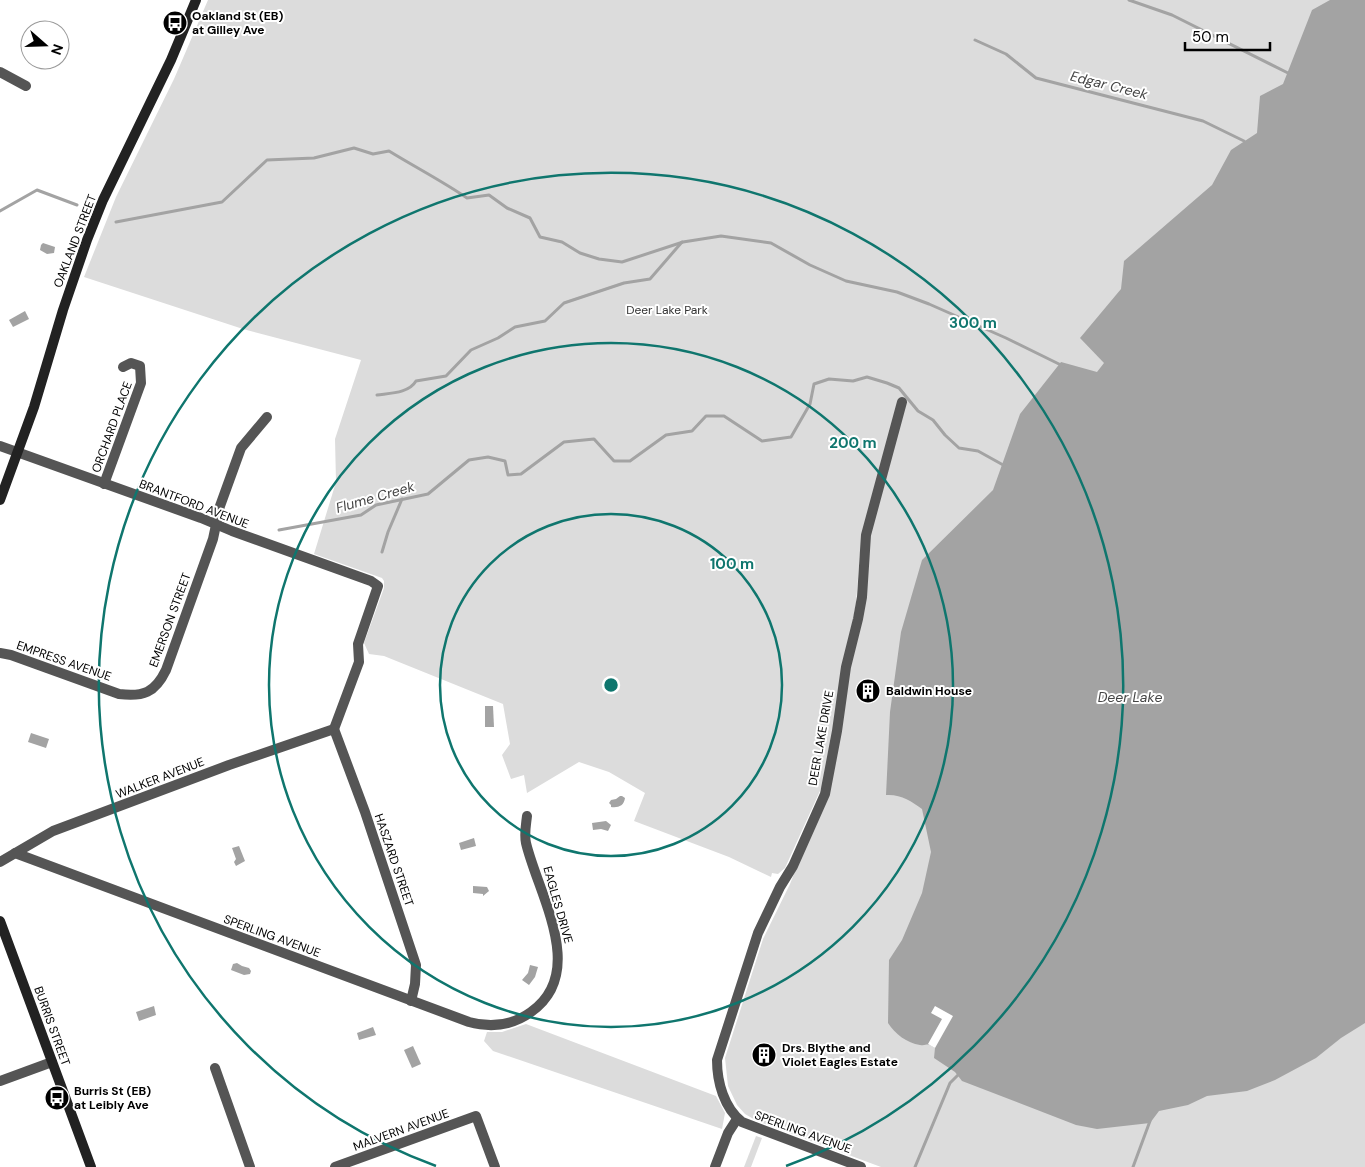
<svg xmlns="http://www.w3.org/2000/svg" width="1365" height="1167" font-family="'DM Sans',sans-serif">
  <rect width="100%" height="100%" fill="#fff"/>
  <g fill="#dcdcdc">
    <path d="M 208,0 L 1365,0 L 1365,1167 L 881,1167 L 757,1121 L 745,1114 L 737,1105 L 728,1086 L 725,1058 L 763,939 L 790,884 L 829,786 L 848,672 L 862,615 L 860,553 L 856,603 L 824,782 L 785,868 L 778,874 L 772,873 L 771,877 L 729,857 L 634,821 L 645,793 L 609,772 L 579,762 L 527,793 L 524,775 L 511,779 L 502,755 L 510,744 L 503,704 L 384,656 L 369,654 L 364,643 L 384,588 L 384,581 L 382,578 L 314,554 L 336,482 L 335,439 L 361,360 L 243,329 L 84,277 L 116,197 L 174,79 Z"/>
    <path d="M 526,1024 L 716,1096 L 725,1113 L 722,1129 L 493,1051 L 484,1041 L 487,1032 L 502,1032 Z"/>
    <path d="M 756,1136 L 762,1138 L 751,1167 L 744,1167 Z"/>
  </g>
  <g fill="#a3a3a3">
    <path d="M 1330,0 L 1365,0 L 1365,1023 L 1341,1038 L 1316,1058 L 1275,1080 L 1247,1091 L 1207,1096 L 1188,1105 L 1159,1111 L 1150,1123 L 1097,1129 L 1076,1125 L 962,1081 L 955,1072 L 934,1058 L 935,1048 C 926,1042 928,1046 920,1045 C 907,1043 895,1034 888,1023 L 889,960 L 902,940 L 922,893 L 931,852 L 922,809 C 911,801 901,794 886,795 L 890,712 L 901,632 L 922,560 L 993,490 L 1020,414 L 1061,362 L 1097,372 L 1104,363 L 1080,338 L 1121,289 L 1124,261 L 1212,185 L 1231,150 L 1257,133 L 1260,96 L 1283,84 L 1312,10 Z"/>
    <path d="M 43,243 L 55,247 L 54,253 L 47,254 L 40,250 L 41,245 Z"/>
    <path d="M 25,311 L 29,319 L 13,327 L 9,320 Z"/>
    <path d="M 485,706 L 493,706 L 494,727 L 485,727 Z"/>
    <path d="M 31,733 L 49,739 L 46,748 L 28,742 Z"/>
    <path d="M 620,796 L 622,796 L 625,798 C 624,806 618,808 611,807 L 611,805 L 609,803 L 611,800 L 616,799 Z"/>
    <path d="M 606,821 L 611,825 L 608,831 L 601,829 L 593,830 L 592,823 Z"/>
    <path d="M 474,838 L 476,846 L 461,850 L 459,843 Z"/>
    <path d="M 239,846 L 245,861 L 236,866 L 234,862 L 236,859 L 232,848 Z"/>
    <path d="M 473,886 L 487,887 L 489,891 L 483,896 L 483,894 L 473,893 Z"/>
    <path d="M 237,963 L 242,966 L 249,968 L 251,971 L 250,974 L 244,975 L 231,970 L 233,964 Z"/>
    <path d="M 530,965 L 538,967 L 535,977 L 529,985 L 522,980 L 528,973 Z"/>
    <path d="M 154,1006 L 156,1015 L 139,1021 L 136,1012 Z"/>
    <path d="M 373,1027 L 376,1035 L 359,1040 L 357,1033 Z"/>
    <path d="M 413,1046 L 421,1064 L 412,1068 L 404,1050 Z"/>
  </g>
  <path fill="#fff" d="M 935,1006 L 953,1016 L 935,1048 L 928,1044 L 942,1019 L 931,1013 Z"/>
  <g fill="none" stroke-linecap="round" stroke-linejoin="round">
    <g stroke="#a3a3a3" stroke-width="3">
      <path d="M 1129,0 L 1172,15 L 1288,73"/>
      <path d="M 975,40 L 1006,54 L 1036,78 L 1203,121 L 1244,141"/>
      <path d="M 0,211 L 37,190 L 77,205"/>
      <path d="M 116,222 L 222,202 L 267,160 L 314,158 L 354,148 L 373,154 L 389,151 C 415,167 442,181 467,198 L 489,195 L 507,208 L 530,218 L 540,237 L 562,242 L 580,253 L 599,259 L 622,262 L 683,242 L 721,236 L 771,243 L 810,265 L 846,281 L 897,292 L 929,304 L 1006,338 L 1063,366"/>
      <path d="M 377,395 C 391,393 409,393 416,381 L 446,376 L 471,350 L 498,338 L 515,327 L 545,321 L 564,303 L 624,283 L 650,279 L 682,242"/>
      <path d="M 279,530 L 361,515 L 376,505 L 428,494 L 469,460 L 488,457 L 505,461 L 508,475 L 521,474 L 564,442 L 594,439 L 614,461 L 630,461 L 666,435 L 692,431 L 706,416 L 724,416 L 762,441 L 791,437 L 810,404 L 814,384 L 829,379 L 853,381 L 867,377 L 887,383 L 899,388 L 918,411 L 933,420 L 945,435 L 959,448 L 978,451 L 1005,466"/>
      <path d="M 382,552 L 388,532 L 402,499"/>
      <path d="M 915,1167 L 950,1083 L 961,1072"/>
      <path d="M 1133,1167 L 1150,1121"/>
    </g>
    <g stroke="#555" stroke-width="10">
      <path d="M 0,72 L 26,86"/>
      <path d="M 0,446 L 201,518 L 232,531 L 371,581 L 378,586 L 358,644 L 359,662 L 334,729"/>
      <path d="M 104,484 L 141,383 L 140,366 L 131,363 L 123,367"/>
      <path d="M 0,653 L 11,655 L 119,694 C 143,697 155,693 166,670 L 213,539 L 220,506 L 241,448 L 267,417"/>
      <path d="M 334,729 L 365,812 L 416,965 L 415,984 L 411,1001"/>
      <path d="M 15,853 L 469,1022 C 491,1028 513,1025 531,1012 C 588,972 538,894 526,843 C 524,834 526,825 527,816"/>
      <path d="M 0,862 L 53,831 L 229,765 L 334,729"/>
      <path d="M 215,1068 L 250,1167"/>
      <path d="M 0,1081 L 52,1062"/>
      <path d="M 335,1167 L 476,1116 L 495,1167"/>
      <path d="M 715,1167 L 728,1133 L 737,1119"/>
      <path d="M 861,1167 L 742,1122 C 724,1108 717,1082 717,1060 L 758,933 L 780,887 L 793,866 L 825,794 L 837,731 L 846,667 L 858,619 L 862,597 L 866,535 L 902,402"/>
    </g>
    <g stroke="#222" stroke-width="10">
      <path d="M 0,500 L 34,407 L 63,310 L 87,240 L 103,200 L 171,60 L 196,0"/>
      <path d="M 0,921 L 91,1167"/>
    </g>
  </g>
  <g fill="none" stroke="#0f766e" stroke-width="2.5">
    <circle cx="611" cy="685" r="171"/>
    <circle cx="611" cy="685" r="342"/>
    <path d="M436 1166A512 512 0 1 1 786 1166"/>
  </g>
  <defs>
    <symbol id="bus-disc" viewBox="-11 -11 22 22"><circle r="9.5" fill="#000" stroke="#fff"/><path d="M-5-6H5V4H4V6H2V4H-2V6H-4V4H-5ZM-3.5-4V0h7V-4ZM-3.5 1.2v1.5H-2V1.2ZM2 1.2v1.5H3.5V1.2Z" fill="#fff"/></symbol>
    <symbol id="building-disc" viewBox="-11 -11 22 22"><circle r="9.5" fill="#000" stroke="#fff"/><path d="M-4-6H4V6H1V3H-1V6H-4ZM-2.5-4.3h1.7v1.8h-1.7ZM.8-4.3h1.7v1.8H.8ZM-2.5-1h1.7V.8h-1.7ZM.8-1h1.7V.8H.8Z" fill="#fff"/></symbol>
  </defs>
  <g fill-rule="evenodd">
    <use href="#bus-disc" x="161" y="9" width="28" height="28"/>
    <use href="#building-disc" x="854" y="677" width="28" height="28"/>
    <use href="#building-disc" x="750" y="1041" width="28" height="28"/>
    <use href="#bus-disc" x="43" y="1084" width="28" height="28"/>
  </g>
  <g text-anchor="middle" stroke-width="4" stroke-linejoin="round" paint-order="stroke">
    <g font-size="12" font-weight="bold" fill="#000" stroke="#fff" text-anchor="start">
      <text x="192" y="20">Oakland St (EB)<tspan x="192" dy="14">at Gilley Ave</tspan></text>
      <text x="886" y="695">Baldwin House</text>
      <text x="782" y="1052">Drs. Blythe and<tspan x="782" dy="14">Violet Eagles Estate</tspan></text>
      <text x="74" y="1095">Burris St (EB)<tspan x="74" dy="14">at Leibly Ave</tspan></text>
    </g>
    <g font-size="12" fill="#000" stroke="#fff">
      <text transform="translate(75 241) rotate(-69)" y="4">OAKLAND STREET</text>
      <text transform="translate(112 427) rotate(-70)" y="4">ORCHARD PLACE</text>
      <text transform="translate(194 504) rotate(21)" y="4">BRANTFORD AVENUE</text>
      <text transform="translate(170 620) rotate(-70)" y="4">EMERSON STREET</text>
      <text transform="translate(64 661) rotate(19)" y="4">EMPRESS AVENUE</text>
      <text transform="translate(821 738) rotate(-80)" y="4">DEER LAKE DRIVE</text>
      <text transform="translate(160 778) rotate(-21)" y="4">WALKER AVENUE</text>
      <text transform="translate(394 860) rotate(71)" y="4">HASZARD STREET</text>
      <text transform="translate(558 905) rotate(74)" y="4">EAGLES DRIVE</text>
      <text transform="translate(272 936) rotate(20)" y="4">SPERLING AVENUE</text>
      <text transform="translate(52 1026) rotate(70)" y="4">BURRIS STREET</text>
      <text transform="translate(401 1130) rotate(-20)" y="4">MALVERN AVENUE</text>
      <text transform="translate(803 1132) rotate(20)" y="4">SPERLING AVENUE</text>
    </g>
    <g font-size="12" fill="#333" stroke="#fff">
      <text x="667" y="314">Deer Lake Park</text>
    </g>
    <g font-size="14" font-style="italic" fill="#444" stroke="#fff">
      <text transform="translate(1109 85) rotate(14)" y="5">Edgar Creek</text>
      <text transform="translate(375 497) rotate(-16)" y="5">Flume Creek</text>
      <text x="1130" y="702">Deer Lake</text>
    </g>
  </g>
  <circle cx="611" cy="685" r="8" fill="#0f766e" stroke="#fff" stroke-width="2.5"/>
  <g font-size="15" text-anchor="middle" font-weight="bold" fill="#0f766e" stroke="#fff" stroke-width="4" stroke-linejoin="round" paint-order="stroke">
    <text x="973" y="328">300 m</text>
    <text x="853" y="448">200 m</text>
    <text x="732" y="569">100 m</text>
  </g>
  <g transform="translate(45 45) rotate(110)"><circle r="24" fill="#ffffff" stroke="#999999"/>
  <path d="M0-4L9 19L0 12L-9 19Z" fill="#000000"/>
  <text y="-8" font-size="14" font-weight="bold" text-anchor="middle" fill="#000000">N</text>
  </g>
  <path d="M1185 42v8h85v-8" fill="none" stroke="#000000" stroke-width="2.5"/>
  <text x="1192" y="42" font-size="15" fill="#000000" stroke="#ffffff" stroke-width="4" paint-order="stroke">50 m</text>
</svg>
